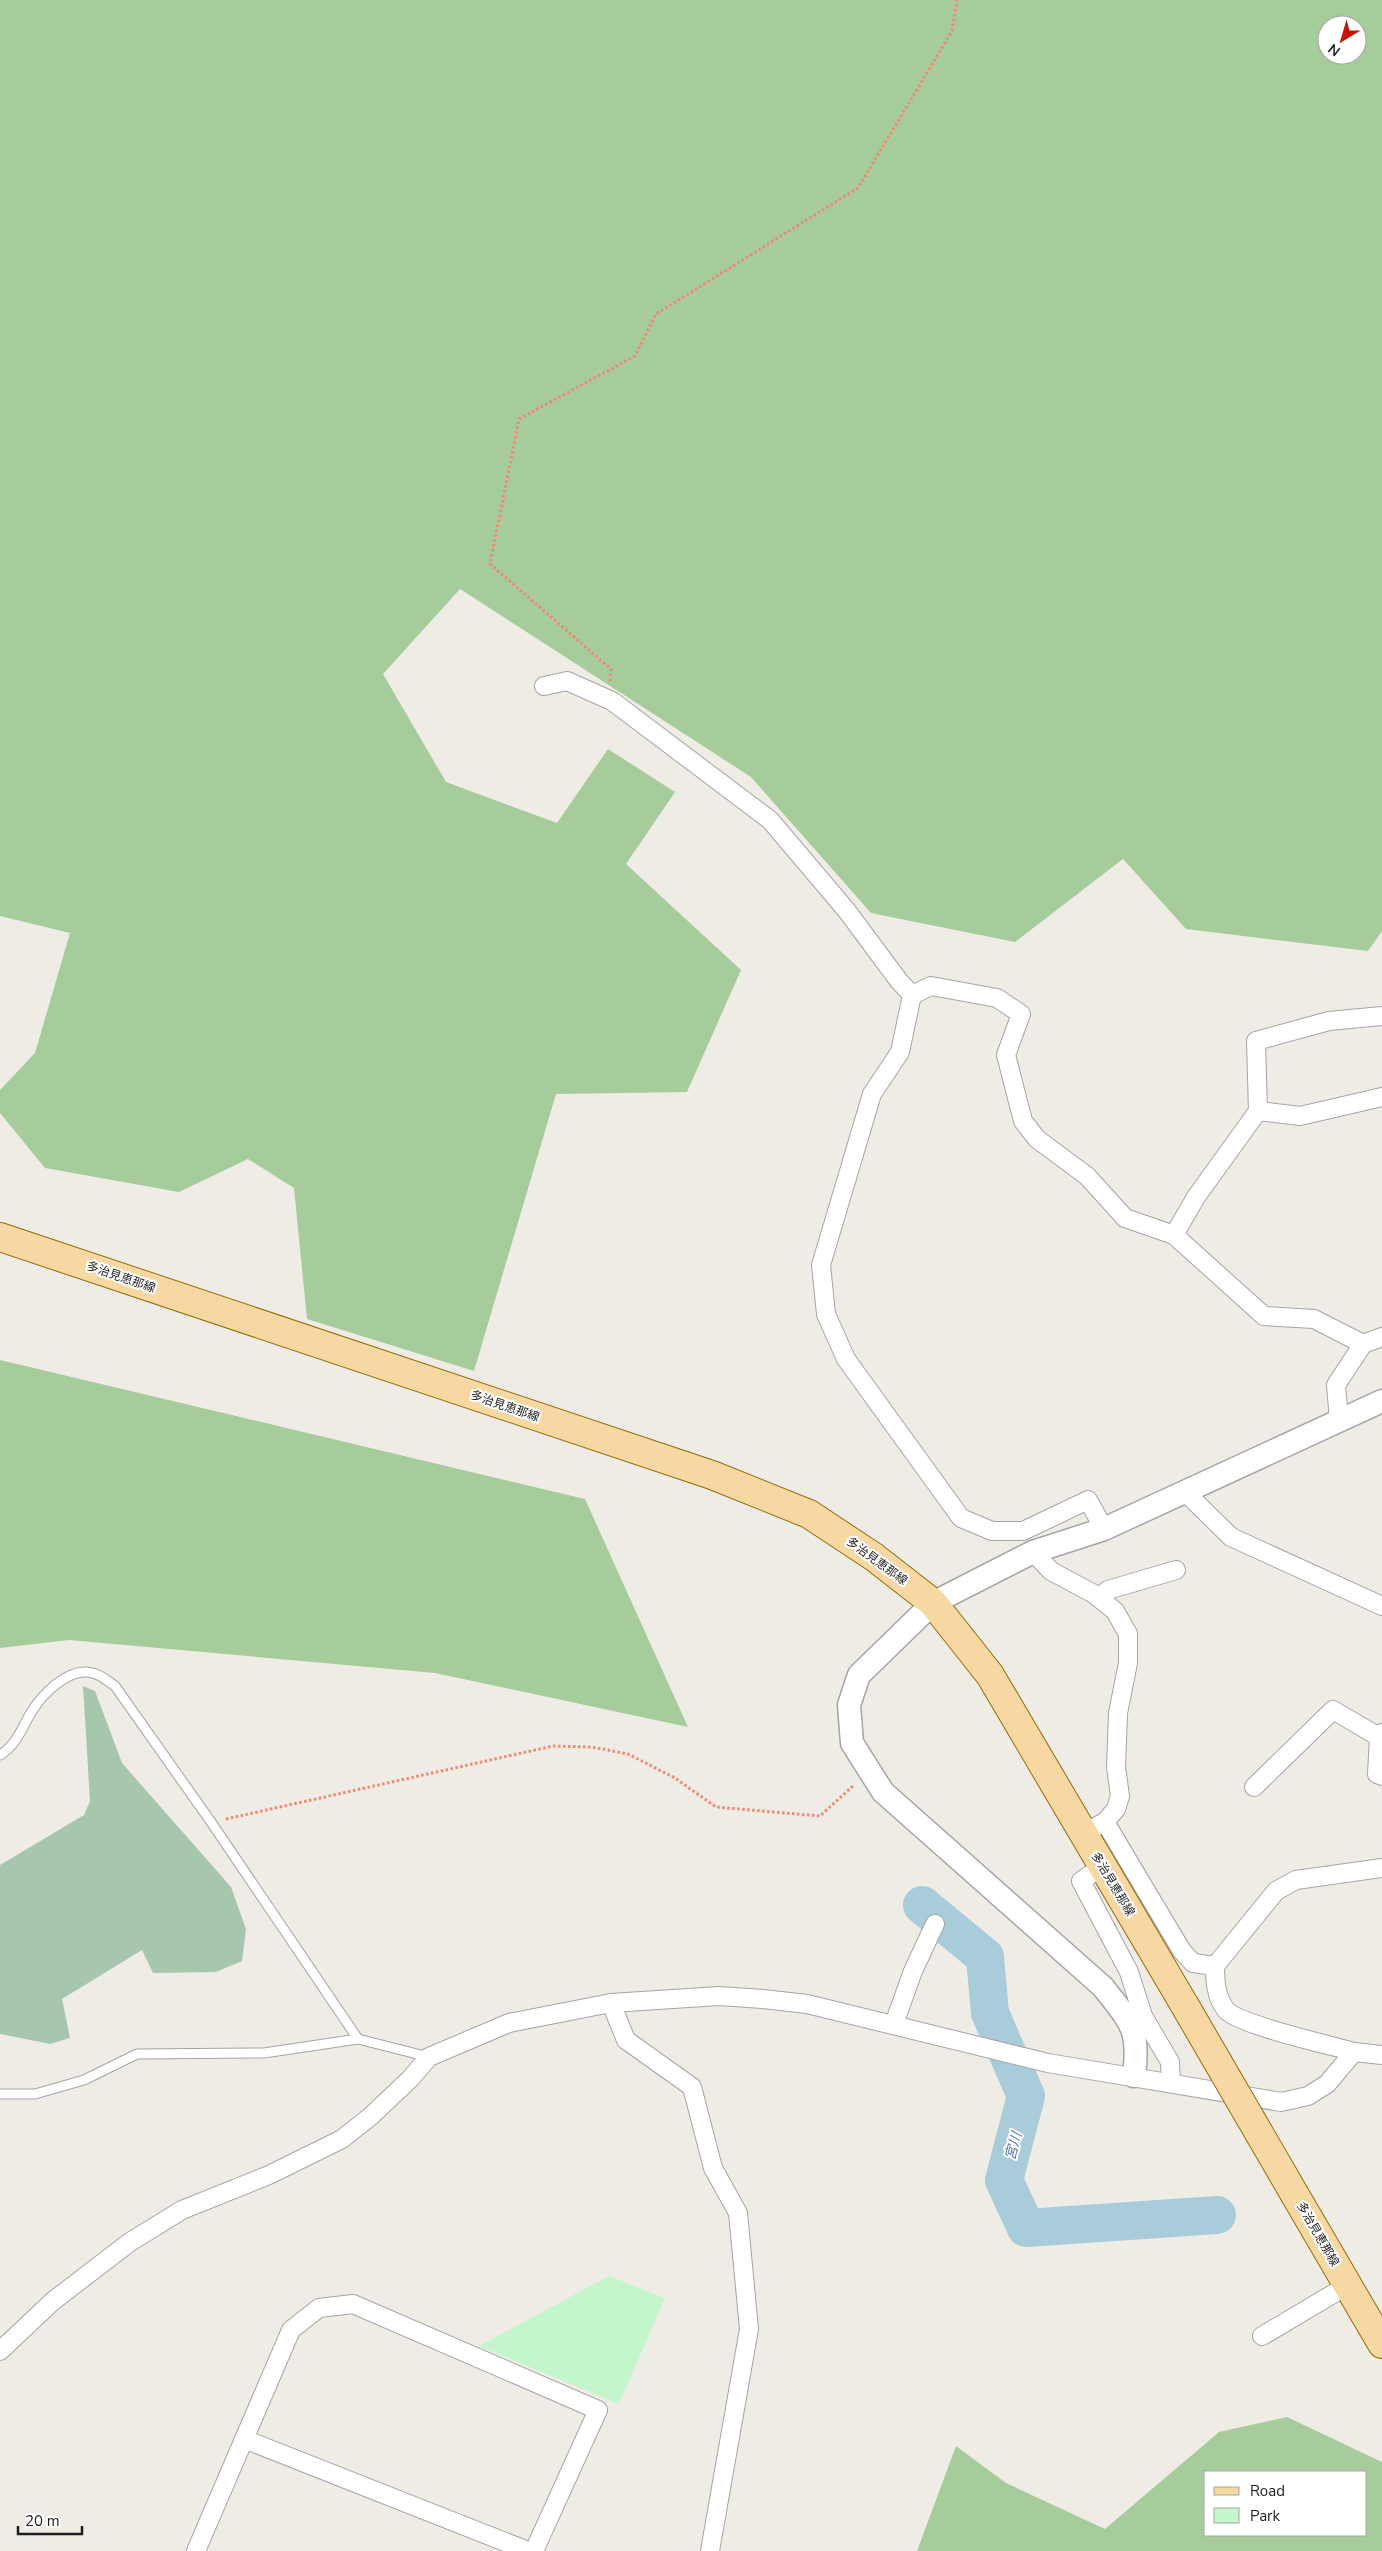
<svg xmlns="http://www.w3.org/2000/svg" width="1382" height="2551" font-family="'Nunito Sans','Noto Sans JP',sans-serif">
  <rect width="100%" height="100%" fill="#efece5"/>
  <g fill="#a7cc9c" fill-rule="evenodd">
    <path d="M 0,0 L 1382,0 L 1382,931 L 1368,951 L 1186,929 L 1123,859 L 1015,942 L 871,913 L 751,777 L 460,589 L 383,674 L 446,782 L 557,823 L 608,749 L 675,792 L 626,864 L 741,970 L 687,1092 L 556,1094 L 474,1371 L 307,1319 L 294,1188 L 248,1159 L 179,1192 L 45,1168 L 0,1113 L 0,1090 L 35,1053 L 70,933 L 0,916 ZM 1327,25 L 1357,25 L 1357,55 L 1327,55 Z"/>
    <path d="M 0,1360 L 585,1499 L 688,1727 L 435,1673 L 69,1640 L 0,1648 Z"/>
    <path d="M 1287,2417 L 1382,2462 L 1382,2551 L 917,2551 L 956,2446 L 1006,2483 L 1105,2529 L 1219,2432 ZM 1366,2472 L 1366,2535 L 1206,2535 L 1206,2472 Z"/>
  </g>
  <path fill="#a7c6ae" d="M 83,1686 L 95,1691 L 122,1763 L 231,1887 L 246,1929 L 242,1961 L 216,1972 L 153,1973 L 142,1950 L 62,1999 L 70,2038 L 50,2044 L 0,2034 L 0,1865 L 84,1815 L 90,1801 Z"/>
  <path fill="#c4f6cc" d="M 609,2276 L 665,2298 L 619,2404 L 479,2346 Z"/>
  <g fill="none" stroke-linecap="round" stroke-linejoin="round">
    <path stroke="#a8ccda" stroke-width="38" d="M 922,1905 L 985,1957 L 990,2013 L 1026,2096 L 1004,2180 L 1026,2228 L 1217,2215"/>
    <defs>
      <g id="service">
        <path d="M 0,1755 C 17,1745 22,1727 32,1711 C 42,1695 66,1670 87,1672 C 99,1673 106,1680 115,1686 L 211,1822 L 358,2039"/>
        <path d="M 0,2094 L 35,2094 L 84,2080 L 137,2054 L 264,2053 L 358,2039 L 429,2057"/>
      </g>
      <g id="minor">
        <path d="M 544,686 L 567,681 L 612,701 L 770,820 L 847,911 L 899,981 L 912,995"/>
        <path d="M 912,995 L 900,1052 L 872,1094 L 821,1265 L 826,1314 L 846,1359 L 961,1518 L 992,1531 L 1023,1531 L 1088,1500 L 1104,1529"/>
        <path d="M 912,995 L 931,986 L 997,998 L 1021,1014 L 1006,1055 L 1023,1121 L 1037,1139 L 1087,1176 L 1125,1218 L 1174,1235 L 1264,1316 L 1314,1319 L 1363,1344"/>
        <path d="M 1258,1111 L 1256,1041 L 1329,1021 L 1382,1016"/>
        <path d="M 1174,1235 L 1196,1197 L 1258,1111 L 1300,1116 L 1382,1097"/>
        <path d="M 1339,1420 L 1336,1385 L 1363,1344 L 1382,1337"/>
        <path d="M 1184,1491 L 1231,1537 L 1382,1606"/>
        <path d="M 1033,1552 L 1051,1571 L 1094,1594 L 1115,1611 L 1128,1634 L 1128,1663 L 1118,1713 L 1116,1767 L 1120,1796 L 1116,1809 L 1105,1822 L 1083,1833"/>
        <path d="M 1099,1598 L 1108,1590 L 1176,1570"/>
        <path d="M 1382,1733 L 1379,1737 L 1377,1774 L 1382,1776"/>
        <path d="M 1254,1787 L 1333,1710 L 1379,1737"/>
        <path d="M 1105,1822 L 1182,1951 L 1193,1963 L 1215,1966"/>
        <path d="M 1103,1866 L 1081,1881 L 1129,1972 L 1143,2016 L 1170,2062 L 1171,2083"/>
        <path d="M 611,2003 L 626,2040 L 692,2087 L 713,2168 L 738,2213 L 749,2329 L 710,2551"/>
        <path d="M 894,2024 L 913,1971 L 935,1924"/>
        <path d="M 1354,2052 C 1331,2045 1239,2025 1226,2010 C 1216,1997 1215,1982 1215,1966 L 1276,1891 L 1296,1880 L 1382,1868"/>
        <path d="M 1262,2336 L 1348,2285"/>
        <path d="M 0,2351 L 53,2301 L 130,2242 L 182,2210 L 269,2175 L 342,2139 L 371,2116 L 410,2079 L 429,2057 L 509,2023 L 611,2003 L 719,1996 L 763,1999 L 807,2004 L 1048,2063 L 1281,2102 L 1308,2096 L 1327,2084 L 1354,2052 L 1382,2055"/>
        <path d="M 244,2439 L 528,2551"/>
        <path d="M 196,2551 L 291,2330 L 319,2308 L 353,2304 L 598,2410 L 534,2551"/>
      </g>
      <path id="tertiary" d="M 1134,2076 C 1140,2029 1131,2023 1103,1987 L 883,1792 L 852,1743 L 849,1705 L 859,1675 L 933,1603 L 1033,1552 L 1104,1529 L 1382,1401"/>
      <g id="primary">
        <path d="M 0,1237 L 712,1475 L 809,1514 L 874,1557 L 933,1603 L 990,1675 L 1184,2004"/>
        <path d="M 1295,2195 L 1382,2344"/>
      </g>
    </defs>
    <use href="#service" stroke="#a5a5a5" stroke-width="11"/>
    <use href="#minor" stroke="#a5a5a5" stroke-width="20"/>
    <use href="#tertiary" stroke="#a5a5a5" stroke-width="25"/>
    <use href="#primary" stroke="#916c08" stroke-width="30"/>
    <g stroke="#f28873" stroke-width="3" stroke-dasharray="2.5 2.5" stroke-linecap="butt">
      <path d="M 610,681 L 611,669 L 490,564 L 519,419 L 635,356 L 656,314 L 858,188 L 952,31 L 957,0"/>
      <path d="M 226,1819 L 553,1746 L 592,1747 L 628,1754 L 675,1778 L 716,1807 L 820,1816 L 854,1785"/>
    </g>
    <use href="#service" stroke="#fff" stroke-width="9"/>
    <use href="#minor" stroke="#fff" stroke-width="18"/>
    <use href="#tertiary" stroke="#fff" stroke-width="22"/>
    <use href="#primary" stroke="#f7d8a2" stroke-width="28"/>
    <defs>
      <path id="primary-bridge" d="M 1184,2004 L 1295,2195"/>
    </defs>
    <use href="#primary-bridge" stroke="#916c08" stroke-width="30" stroke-linecap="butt"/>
    <use href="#primary-bridge" stroke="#f7d8a2" stroke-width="28"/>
  </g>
  <g text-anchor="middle" stroke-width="4" stroke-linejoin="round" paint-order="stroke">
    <g font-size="12" fill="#1e1e1e" stroke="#fff">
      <text transform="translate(121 1277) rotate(19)" y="4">多治見恵那線</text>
      <text transform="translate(505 1406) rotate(19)" y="4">多治見恵那線</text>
      <text transform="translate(877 1561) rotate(36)" y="4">多治見恵那線</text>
      <text transform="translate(1113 1884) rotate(59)" y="4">多治見恵那線</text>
      <text transform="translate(1318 2234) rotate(60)" y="4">多治見恵那線</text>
    </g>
    <g font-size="14" font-style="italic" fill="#5077a9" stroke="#fff">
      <text transform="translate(1013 2146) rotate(-75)" y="5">宮川</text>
    </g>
  </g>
  <rect x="1204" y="2471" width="162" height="65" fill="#ffffff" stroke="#a5a5a5"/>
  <rect x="1214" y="2487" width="25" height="8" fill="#f7d8a2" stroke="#a5a5a5"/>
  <text x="1250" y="2496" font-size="15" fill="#1e1e1e">Road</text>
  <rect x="1214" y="2508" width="25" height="15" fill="#c4f6cc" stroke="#a5a5a5"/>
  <text x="1250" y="2521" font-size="15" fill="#1e1e1e">Park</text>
  <g transform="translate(1342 40) rotate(218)"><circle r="24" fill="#ffffff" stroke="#a5a5a5"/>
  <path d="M0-4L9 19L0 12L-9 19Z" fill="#c2160b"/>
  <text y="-8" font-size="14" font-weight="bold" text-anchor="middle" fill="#1e1e1e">N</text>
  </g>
  <path d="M18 2526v8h64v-8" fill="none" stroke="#1e1e1e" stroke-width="2.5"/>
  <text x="25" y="2526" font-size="15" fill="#1e1e1e" stroke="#ffffff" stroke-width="4" paint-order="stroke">20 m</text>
</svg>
